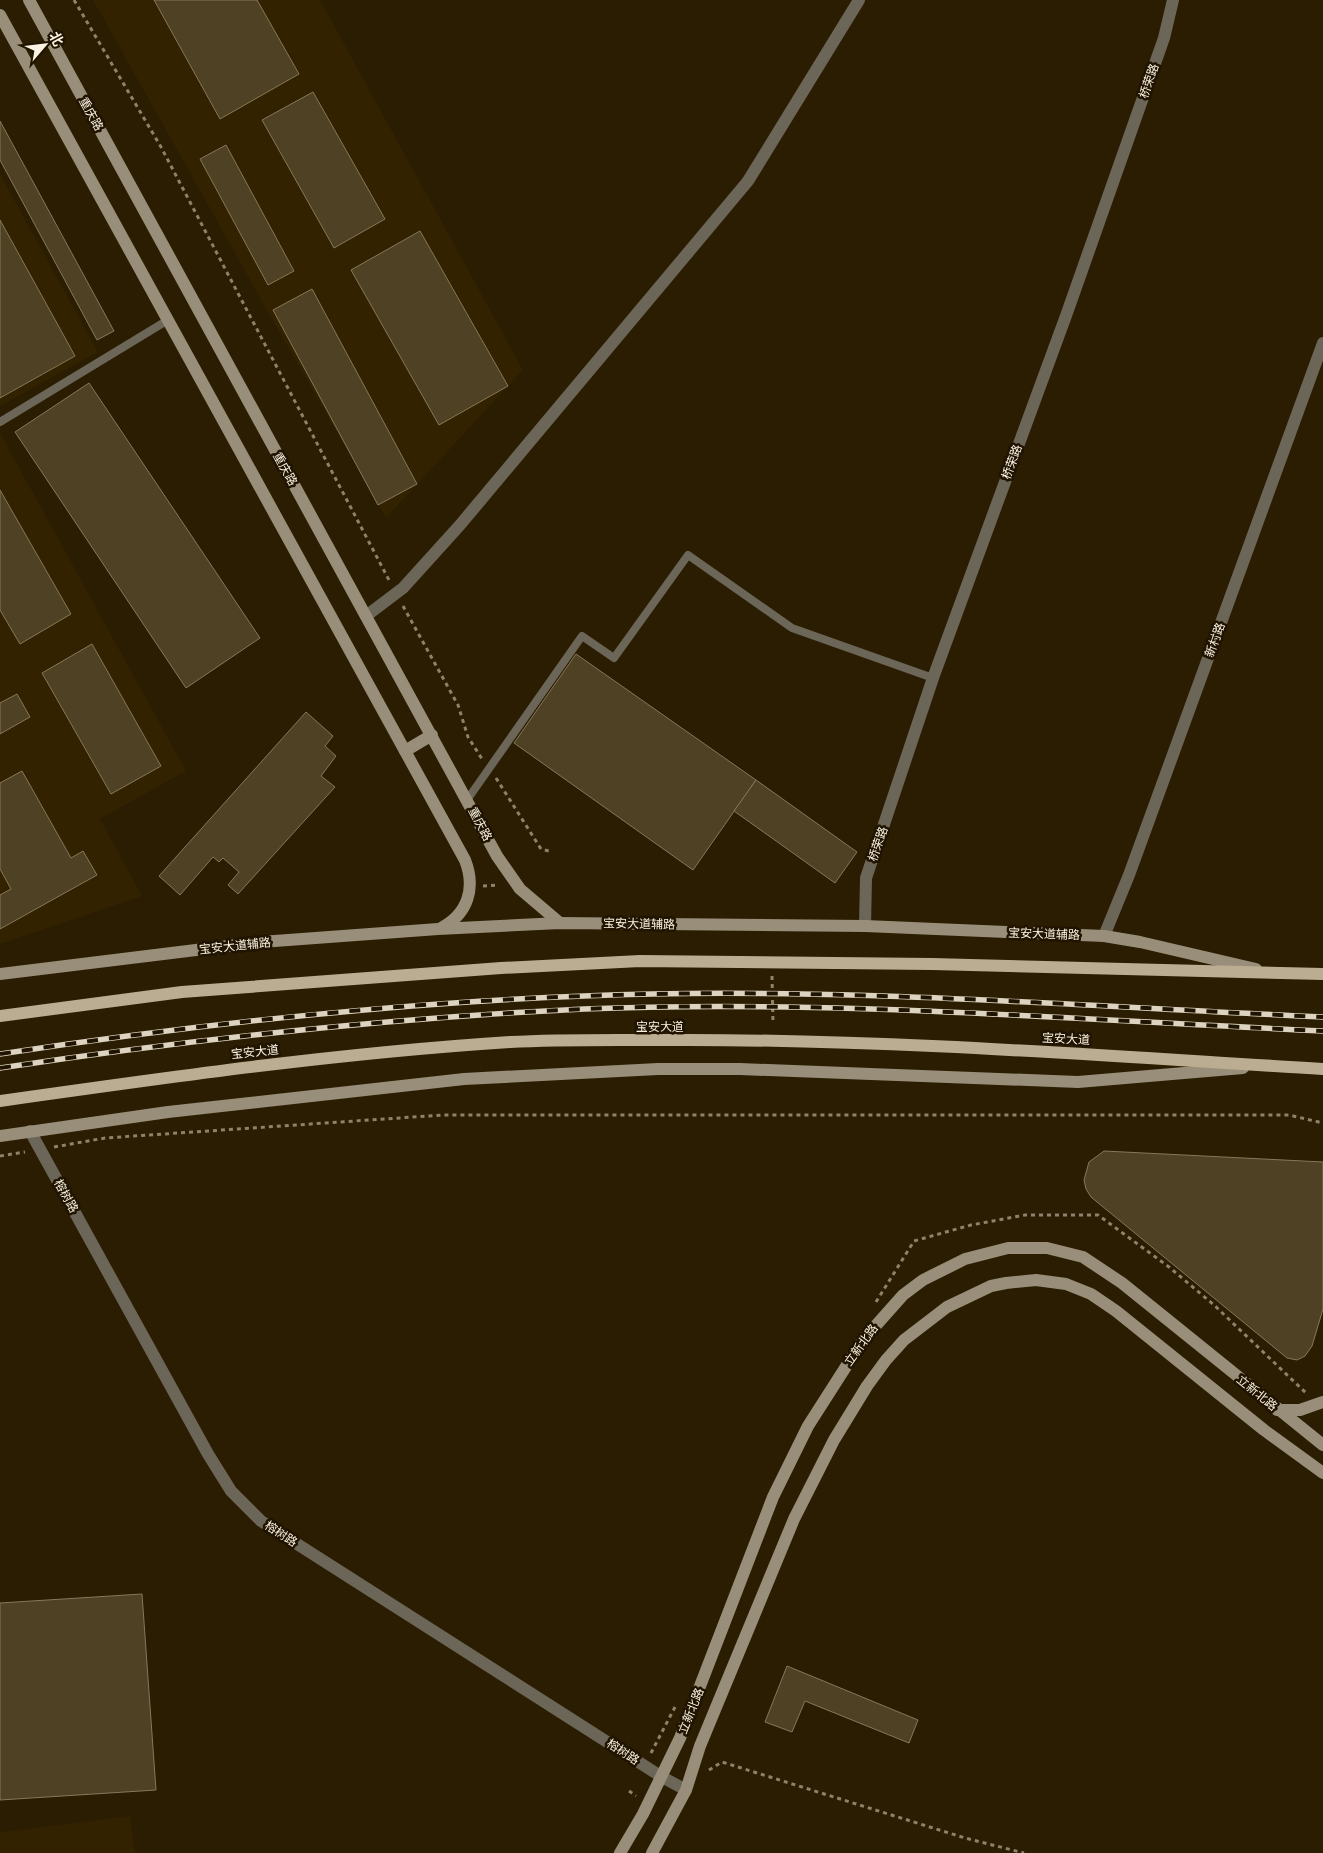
<svg xmlns="http://www.w3.org/2000/svg" width="1323" height="1853" font-family="'Public Sans','Noto Sans SC',sans-serif">
  <rect width="100%" height="100%" fill="#2a1d01"/>
  <g fill="#322200">
    <path d="M 93,0 L 320,0 L 523,370 L 386,518 L 259,296 Z"/>
    <path d="M 0,174 L 98,352 L 0,406 Z"/>
    <path d="M 0,433 L 186,771 L 100,819 L 142,896 L 0,944 Z"/>
    <path d="M 130,1816 L 135,1853 L 0,1853 L 0,1832 Z"/>
  </g>
  <g fill="#4f4124" stroke="#877859">
    <path d="M 154,0 L 257,0 L 299,74 L 220,119 Z"/>
    <path d="M 313,92 L 385,219 L 334,248 L 262,120 Z"/>
    <path d="M 0,121 L 114,331 L 97,340 L 0,160 Z"/>
    <path d="M 226,145 L 294,271 L 268,285 L 200,159 Z"/>
    <path d="M 0,220 L 75,356 L 0,398 Z"/>
    <path d="M 420,231 L 508,386 L 439,425 L 351,270 Z"/>
    <path d="M 312,289 L 417,484 L 378,505 L 273,310 Z"/>
    <path d="M 89,383 L 260,638 L 186,688 L 15,432 Z"/>
    <path d="M 0,490 L 71,614 L 20,644 L 0,610 Z"/>
    <path d="M 92,644 L 161,766 L 111,794 L 42,673 Z"/>
    <path d="M 576,654 L 756,780 L 693,870 L 514,743 Z"/>
    <path d="M 17,694 L 30,717 L 0,734 L 0,703 Z"/>
    <path d="M 306,712 L 333,736 L 325,746 L 336,756 L 321,776 L 335,787 L 238,894 L 228,885 L 239,872 L 223,858 L 219,862 L 213,857 L 180,895 L 159,876 Z"/>
    <path d="M 22,771 L 71,858 L 83,851 L 97,875 L 0,929 L 0,895 L 11,889 L 0,869 L 0,783 Z"/>
    <path d="M 756,780 L 857,852 L 835,883 L 734,811 Z"/>
    <path d="M 1104,1151 L 1323,1162 L 1323,1309 L 1312,1346 L 1305,1356 L 1297,1360 L 1287,1358 L 1091,1197 L 1086,1189 L 1084,1180 L 1089,1162 Z"/>
    <path d="M 142,1594 L 156,1790 L 0,1800 L 0,1603 Z"/>
    <path d="M 787,1666 L 918,1720 L 909,1743 L 805,1701 L 792,1732 L 765,1722 Z"/>
  </g>
  <g fill="none" stroke-linecap="round" stroke-linejoin="round">
    <g stroke="#8e826c" stroke-width="3" stroke-dasharray="4 4" stroke-linecap="butt">
      <path d="M 74,0 L 161,147 L 390,582"/>
      <path d="M 403,606 L 458,705 L 468,737 L 482,759"/>
      <path d="M 496,778 L 541,849 L 549,851"/>
      <path d="M 483,886 L 499,885"/>
      <path d="M 772,976 L 773,1023"/>
      <path d="M 54,1147 L 105,1138 L 443,1115 L 1289,1115 L 1323,1123"/>
      <path d="M 0,1156 L 25,1152"/>
      <path d="M 876,1302 L 914,1241 L 971,1225 L 1025,1215 L 1098,1215 L 1169,1267 L 1214,1305 L 1306,1393"/>
      <path d="M 651,1753 L 675,1707"/>
      <path d="M 709,1770 L 722,1762 L 965,1838 L 1024,1853"/>
      <path d="M 629,1791 L 636,1796"/>
    </g>
    <g stroke="#6c6658" stroke-width="8">
      <path d="M 0,422 L 168,320"/>
      <path d="M 467,800 L 582,636 L 614,658 L 688,555 L 792,628 L 933,678"/>
    </g>
    <g stroke="#6c6658" stroke-width="12">
      <path d="M 366,616 L 403,588 L 460,525 L 748,181 L 859,0"/>
      <path d="M 865,926 L 866,878 L 933,678 L 1067,313 L 1164,38 L 1173,0"/>
      <path d="M 1104,936 L 1129,875 L 1323,343"/>
      <path d="M 30,1131 L 208,1454 L 231,1491 L 261,1521 L 662,1777 L 686,1790"/>
    </g>
    <g stroke="#988e79" stroke-width="12">
      <path d="M 29,0 L 497,856 L 520,889 L 560,923"/>
      <path d="M 0,15 L 465,860 C 476,888 468,914 441,928"/>
      <path d="M 405,751 L 432,735"/>
      <path d="M 0,974 L 261,942 L 438,929 L 560,923 L 865,926 L 1104,936 L 1140,942 L 1256,969"/>
      <path d="M 0,1136 L 168,1112 L 464,1079 L 658,1069 L 740,1069 L 1078,1082 L 1243,1068"/>
      <path d="M 1277,1410 L 1300,1410 L 1323,1402"/>
      <path d="M 620,1853 L 643,1814 L 680,1738 L 773,1497 L 808,1426 L 863,1340 L 903,1295 L 923,1280 L 965,1259 L 1008,1248 L 1047,1248 L 1083,1257 L 1122,1283 L 1323,1445"/>
      <path d="M 652,1853 L 686,1790 L 700,1746 L 794,1519 L 834,1440 L 867,1386 L 886,1360 L 904,1340 L 947,1307 L 991,1286 L 1006,1283 L 1036,1280 L 1066,1284 L 1091,1294 L 1116,1311 L 1264,1430 L 1323,1473"/>
    </g>
    <g stroke="#bbad91" stroke-width="12">
      <path d="M 0,1016 L 182,992 L 501,968 L 640,961 L 932,964 L 1323,974"/>
      <path d="M 0,1101 C 169,1077 339,1053 510,1042 C 563,1039 617,1040 670,1040 C 888,1039 1106,1056 1323,1069"/>
    </g>
    <defs>
      <g id="rail">
        <path d="M 0,1054 C 193,1025 389,1003 584,996 C 830,986 1077,1006 1323,1017"/>
        <path d="M 0,1068 C 193,1039 389,1018 584,1009 C 830,999 1077,1020 1323,1031"/>
      </g>
    </defs>
    <use href="#rail" stroke="#ddd3c1" stroke-width="5.5"/>
    <use href="#rail" stroke="#201400" stroke-width="4" stroke-dasharray="11" stroke-linecap="butt"/>
  </g>
  <g text-anchor="middle" stroke-width="5" stroke-linejoin="round" paint-order="stroke">
    <g font-size="12" fill="#fbf2e1" stroke="#201400">
      <text transform="translate(1149 81) rotate(-71)" y="4">桥荣路</text>
      <text transform="translate(91 114) rotate(61)" y="4">重庆路</text>
      <text transform="translate(1012 462) rotate(-70)" y="4">桥荣路</text>
      <text transform="translate(285 469) rotate(61)" y="4">重庆路</text>
      <text transform="translate(1215 640) rotate(-70)" y="4">新村路</text>
      <text transform="translate(480 824) rotate(62)" y="4">重庆路</text>
      <text transform="translate(878 844) rotate(-71)" y="4">桥荣路</text>
      <text transform="translate(639 924) rotate(1)" y="4">宝安大道辅路</text>
      <text transform="translate(1044 934) rotate(2)" y="4">宝安大道辅路</text>
      <text transform="translate(235 946) rotate(-6)" y="4">宝安大道辅路</text>
      <text x="660" y="1031">宝安大道</text>
      <text transform="translate(1066 1039) rotate(3)" y="4">宝安大道</text>
      <text transform="translate(255 1052) rotate(-6)" y="4">宝安大道</text>
      <text transform="translate(66 1196) rotate(61)" y="4">榕树路</text>
      <text transform="translate(861 1345) rotate(-54)" y="4">立新北路</text>
      <text transform="translate(1257 1393) rotate(39)" y="4">立新北路</text>
      <text transform="translate(281 1534) rotate(33)" y="4">榕树路</text>
      <text transform="translate(691 1711) rotate(-68)" y="4">立新北路</text>
      <text transform="translate(623 1752) rotate(33)" y="4">榕树路</text>
    </g>
  </g>
  <g transform="translate(45 45) rotate(62)" stroke="#201400" stroke-width="4" paint-order="stroke">
  <path d="M0-4L9 19L0 12L-9 19Z" fill="#fbf2e1"/>
  <text y="-8" font-size="14" font-weight="bold" text-anchor="middle" fill="#fbf2e1">北</text>
  </g>
</svg>
